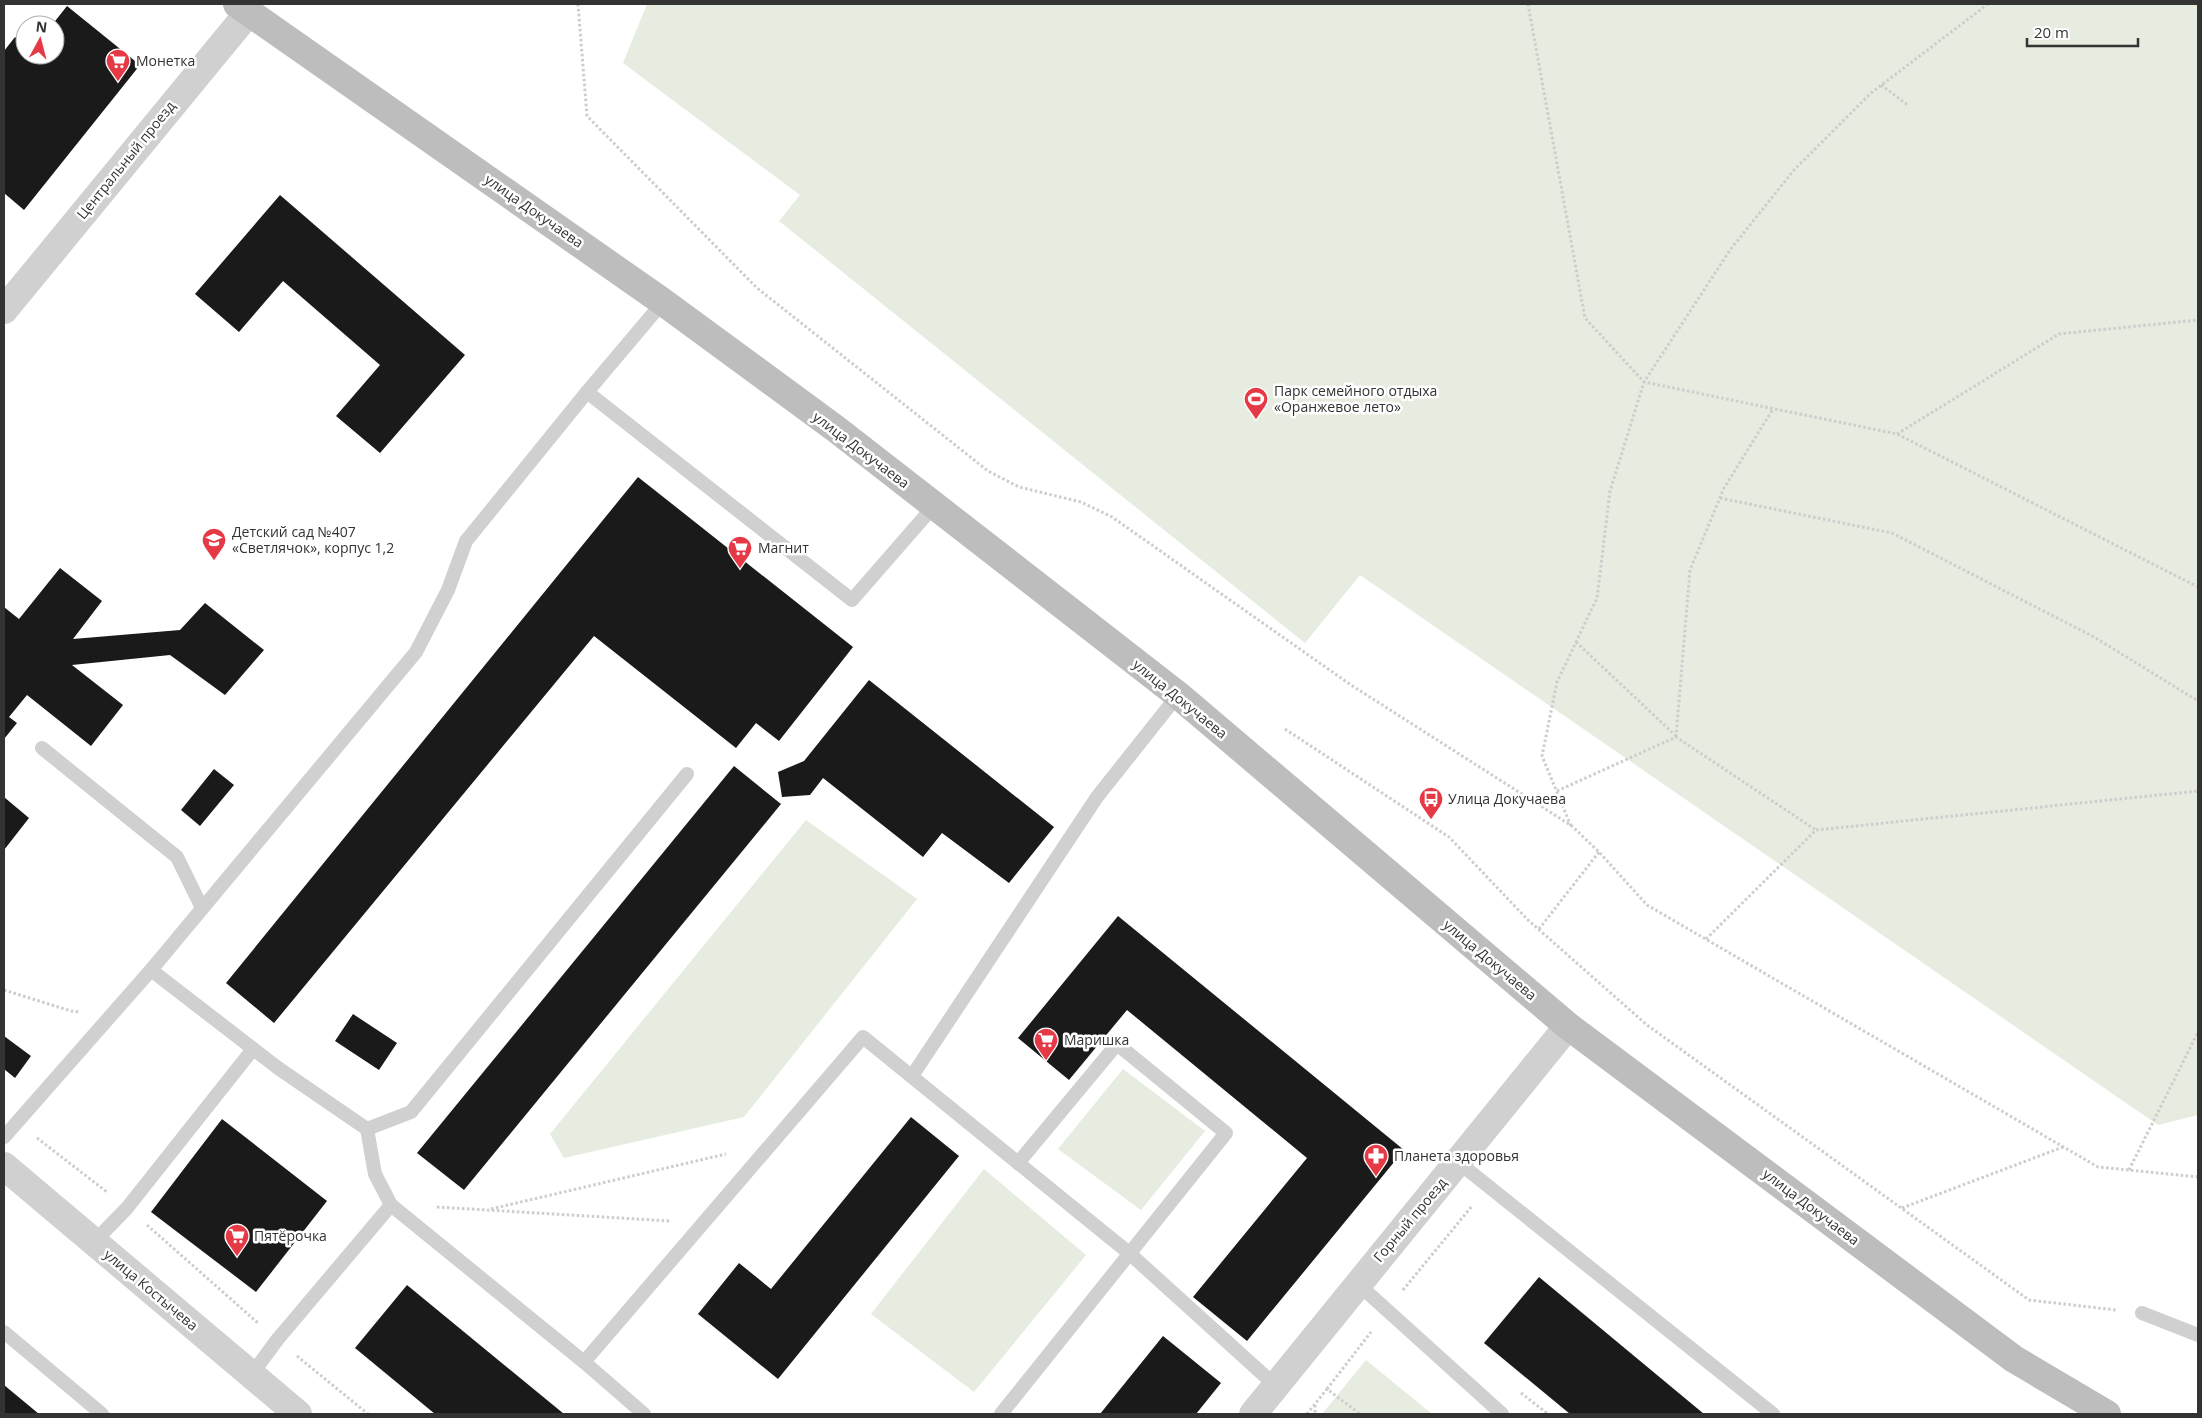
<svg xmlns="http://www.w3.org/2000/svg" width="2202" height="1418" font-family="'Open Sans',sans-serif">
  <rect width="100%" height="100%" fill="#fff"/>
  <g fill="#e6ecdf">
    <path d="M 647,4 L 2198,4 L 2198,1115 L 2158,1125 L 1360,575 L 1305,643 L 779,221 L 800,195 L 623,63 Z"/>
    <path d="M 806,820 L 917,899 L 744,1117 L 564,1158 L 550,1134 Z"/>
    <path d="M 1123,1069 L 1205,1131 L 1141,1210 L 1058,1149 Z"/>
    <path d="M 984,1169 L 1086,1255 L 974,1392 L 871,1314 Z"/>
    <path d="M 1366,1360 L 1432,1414 L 1322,1414 Z"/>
  </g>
  <g fill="#1a1a1a">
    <path d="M 67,6 L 140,65 L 24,210 L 4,193 L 4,51 L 15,37 L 25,45 L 25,55 L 55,55 L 55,25 L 52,25 Z"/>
    <path d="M 280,195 L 465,355 L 380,453 L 336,416 L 380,365 L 283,281 L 239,332 L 195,294 Z"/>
    <path d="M 638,477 L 853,647 L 779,741 L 756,723 L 736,748 L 594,636 L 274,1023 L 226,983 Z"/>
    <path d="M 60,568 L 102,601 L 73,639 L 180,630 L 205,603 L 264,650 L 225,695 L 170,655 L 72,665 L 123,705 L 91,746 L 27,695 L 9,717 L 17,723 L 4,739 L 4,607 L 19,619 Z"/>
    <path d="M 869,680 L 1054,827 L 1009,883 L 942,833 L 923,857 L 823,778 L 810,795 L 782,797 L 778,772 L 804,761 Z"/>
    <path d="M 734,766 L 781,804 L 464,1190 L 417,1153 Z"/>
    <path d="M 214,769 L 234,785 L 200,826 L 181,810 Z"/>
    <path d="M 4,797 L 29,818 L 4,850 Z"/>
    <path d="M 1118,916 L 1404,1150 L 1247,1341 L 1193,1297 L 1307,1158 L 1127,1010 L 1069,1080 L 1018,1038 Z"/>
    <path d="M 353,1014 L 397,1043 L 379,1070 L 335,1041 Z"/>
    <path d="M 4,1036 L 31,1056 L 15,1078 L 4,1069 Z"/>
    <path d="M 911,1117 L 959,1156 L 778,1379 L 698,1314 L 739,1263 L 771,1289 Z"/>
    <path d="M 222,1119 L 327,1201 L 256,1292 L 151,1212 Z"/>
    <path d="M 1539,1277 L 1704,1414 L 1570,1414 L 1484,1343 Z"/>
    <path d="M 407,1285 L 564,1414 L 435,1414 L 355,1348 Z"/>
    <path d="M 1163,1336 L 1221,1383 L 1196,1414 L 1100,1414 Z"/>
    <path d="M 4,1385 L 39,1414 L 4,1414 Z"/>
  </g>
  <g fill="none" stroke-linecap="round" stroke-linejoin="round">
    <g stroke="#cdcdcd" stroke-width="3" stroke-dasharray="2.5 2.5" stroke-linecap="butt">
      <path d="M 578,4 L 587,116 L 757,288 L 988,471 L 1019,487 L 1081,502 L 1112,517 L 1351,685 L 1572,826 L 1599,852 L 1647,905 L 2098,1167 L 2198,1177"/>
      <path d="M 1528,4 L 1585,318 L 1644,382 L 1897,434 L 2198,587"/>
      <path d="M 1881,85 L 1909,106"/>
      <path d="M 1897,434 L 2059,334 L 2198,320"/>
      <path d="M 1720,498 L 1892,533 L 2094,637 L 2198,701"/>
      <path d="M 1576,642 L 1676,736"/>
      <path d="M 1285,729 L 1449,837 L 1528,920 L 1647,1025 L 2029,1300 L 2116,1310"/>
      <path d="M 1676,737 L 1690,570 L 1724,488 L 1773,409"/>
      <path d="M 1557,791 L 1676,737 L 1816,830"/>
      <path d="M 1571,826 L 1542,756 L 1557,682 L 1597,598 L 1610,491 L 1644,382 L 1730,250 L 1794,170 L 1871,93 L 1988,4"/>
      <path d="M 1539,929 L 1599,852"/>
      <path d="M 1706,939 L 1816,830 L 2198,791"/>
      <path d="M 4,990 L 71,1011 L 80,1012"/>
      <path d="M 37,1138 L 107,1192"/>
      <path d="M 2129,1170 L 2198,1032"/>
      <path d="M 437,1207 L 670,1221"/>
      <path d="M 1902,1208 L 2063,1147"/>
      <path d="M 491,1209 L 726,1154"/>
      <path d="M 147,1225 L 258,1323"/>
      <path d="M 1403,1290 L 1472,1206"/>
      <path d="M 297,1356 L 368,1414"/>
      <path d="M 1327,1389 L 1371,1332"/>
      <path d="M 1521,1393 L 1548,1414"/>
      <path d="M 1315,1405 L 1315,1414"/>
      <path d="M 1307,1414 L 1327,1389 L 1360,1414"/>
    </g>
    <g stroke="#d0d0d0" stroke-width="14">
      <path d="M 587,392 L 852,600 L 934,506"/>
      <path d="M 42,748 L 177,857 L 202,908"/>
      <path d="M 151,970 L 278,1068 L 367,1129 L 375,1174 L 391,1205 L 584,1362 L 644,1414"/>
      <path d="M 912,1076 L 1097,797 L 1178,695"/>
      <path d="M 367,1129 L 411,1112 L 687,774"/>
      <path d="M 4,1137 L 151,970 L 416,652 L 448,590 L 466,541 L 587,392 L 663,302"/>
      <path d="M 1458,1162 L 1773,1414"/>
      <path d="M 94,1242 L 127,1208 L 253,1049"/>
      <path d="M 1357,1283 L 1502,1414"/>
      <path d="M 2142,1313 L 2198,1335"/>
      <path d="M 4,1332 L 102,1414"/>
      <path d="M 584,1362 L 863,1037 L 1129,1253 L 1276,1386"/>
      <path d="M 252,1374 L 277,1340 L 391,1205"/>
      <path d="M 1001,1414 L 1226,1133 L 1117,1044 L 1018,1163"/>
    </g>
    <g stroke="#d0d0d0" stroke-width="28">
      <path d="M 4,310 L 249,12"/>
      <path d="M 4,1166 L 298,1414"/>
      <path d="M 1253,1414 L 1568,1026"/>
    </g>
    <path stroke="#bdbdbd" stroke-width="28" d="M 237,4 L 663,302 L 836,429 L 1178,695 L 1568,1026 L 2014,1359 L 2107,1414"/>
  </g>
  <defs>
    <symbol id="supermarket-pin" viewBox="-11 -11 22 30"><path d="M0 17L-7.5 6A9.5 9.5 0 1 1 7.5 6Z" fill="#e63946" stroke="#fff"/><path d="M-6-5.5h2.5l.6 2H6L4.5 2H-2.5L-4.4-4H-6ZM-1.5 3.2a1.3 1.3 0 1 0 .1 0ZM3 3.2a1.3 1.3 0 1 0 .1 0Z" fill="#fff"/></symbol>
    <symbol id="stadium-pin" viewBox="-11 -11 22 30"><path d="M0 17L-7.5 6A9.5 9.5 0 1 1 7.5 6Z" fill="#e63946" stroke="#fff"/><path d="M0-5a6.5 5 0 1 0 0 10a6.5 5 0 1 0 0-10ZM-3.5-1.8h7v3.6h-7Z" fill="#fff"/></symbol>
    <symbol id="school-pin" viewBox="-11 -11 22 30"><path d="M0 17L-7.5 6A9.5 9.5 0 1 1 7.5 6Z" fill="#e63946" stroke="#fff"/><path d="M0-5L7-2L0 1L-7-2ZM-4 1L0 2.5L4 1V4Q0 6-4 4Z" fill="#fff"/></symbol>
    <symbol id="bus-pin" viewBox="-11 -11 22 30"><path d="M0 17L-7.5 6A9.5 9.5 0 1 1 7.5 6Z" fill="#e63946" stroke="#fff"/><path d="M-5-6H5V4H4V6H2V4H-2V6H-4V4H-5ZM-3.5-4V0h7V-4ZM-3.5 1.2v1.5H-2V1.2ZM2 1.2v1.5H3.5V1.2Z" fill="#fff"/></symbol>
    <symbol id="pharmacy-pin" viewBox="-11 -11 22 30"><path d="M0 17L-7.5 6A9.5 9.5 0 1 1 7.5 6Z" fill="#e63946" stroke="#fff"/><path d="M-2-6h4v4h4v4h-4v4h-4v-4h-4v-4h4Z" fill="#fff"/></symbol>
  </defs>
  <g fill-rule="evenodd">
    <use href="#supermarket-pin" x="104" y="47" width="28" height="38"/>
    <use href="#stadium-pin" x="1242" y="385" width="28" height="38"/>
    <use href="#school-pin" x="200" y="526" width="28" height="38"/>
    <use href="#supermarket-pin" x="726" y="534" width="28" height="38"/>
    <use href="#bus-pin" x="1417" y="785" width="28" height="38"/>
    <use href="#supermarket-pin" x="1032" y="1026" width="28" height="38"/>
    <use href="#pharmacy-pin" x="1362" y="1142" width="28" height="38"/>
    <use href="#supermarket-pin" x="223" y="1222" width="28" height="38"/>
  </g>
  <g text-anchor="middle" stroke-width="5" stroke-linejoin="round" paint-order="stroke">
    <g font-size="14" fill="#333" stroke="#fff" text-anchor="start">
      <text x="136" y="66">Монетка</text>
      <text x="1274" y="396">Парк семейного отдыха<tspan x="1274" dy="16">«Оранжевое лето»</tspan></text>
      <text x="232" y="537">Детский сад №407<tspan x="232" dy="16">«Светлячок», корпус 1,2</tspan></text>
      <text x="758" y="553">Магнит</text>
      <text x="1448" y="804">Улица Докучаева</text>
      <text x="1064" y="1045">Маришка</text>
      <text x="1394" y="1161">Планета здоровья</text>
      <text x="254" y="1241">Пятёрочка</text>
    </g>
    <g font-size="14" fill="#333" stroke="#fff">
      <text transform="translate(126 160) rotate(-51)" y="5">Центральный проезд</text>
      <text transform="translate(534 211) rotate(35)" y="5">улица Докучаева</text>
      <text transform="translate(861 450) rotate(37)" y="5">улица Докучаева</text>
      <text transform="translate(1180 699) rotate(39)" y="5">улица Докучаева</text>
      <text transform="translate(1490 960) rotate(40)" y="5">улица Докучаева</text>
      <text transform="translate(1811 1207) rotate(37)" y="5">улица Докучаева</text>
      <text transform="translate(1410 1220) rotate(-50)" y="5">Горный проезд</text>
      <text transform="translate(151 1290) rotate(40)" y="5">улица Костычева</text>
    </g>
  </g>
  <rect width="2202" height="1418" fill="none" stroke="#333333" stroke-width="10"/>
  <g transform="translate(40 40) rotate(7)"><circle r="24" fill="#ffffff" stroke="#adadad"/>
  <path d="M0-4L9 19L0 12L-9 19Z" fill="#e63946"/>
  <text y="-8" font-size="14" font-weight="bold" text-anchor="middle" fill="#333333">N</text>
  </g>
  <path d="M2027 38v8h111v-8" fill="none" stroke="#333333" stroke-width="2.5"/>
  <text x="2034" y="38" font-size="15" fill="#333333" stroke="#ffffff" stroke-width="4" paint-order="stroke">20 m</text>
</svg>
